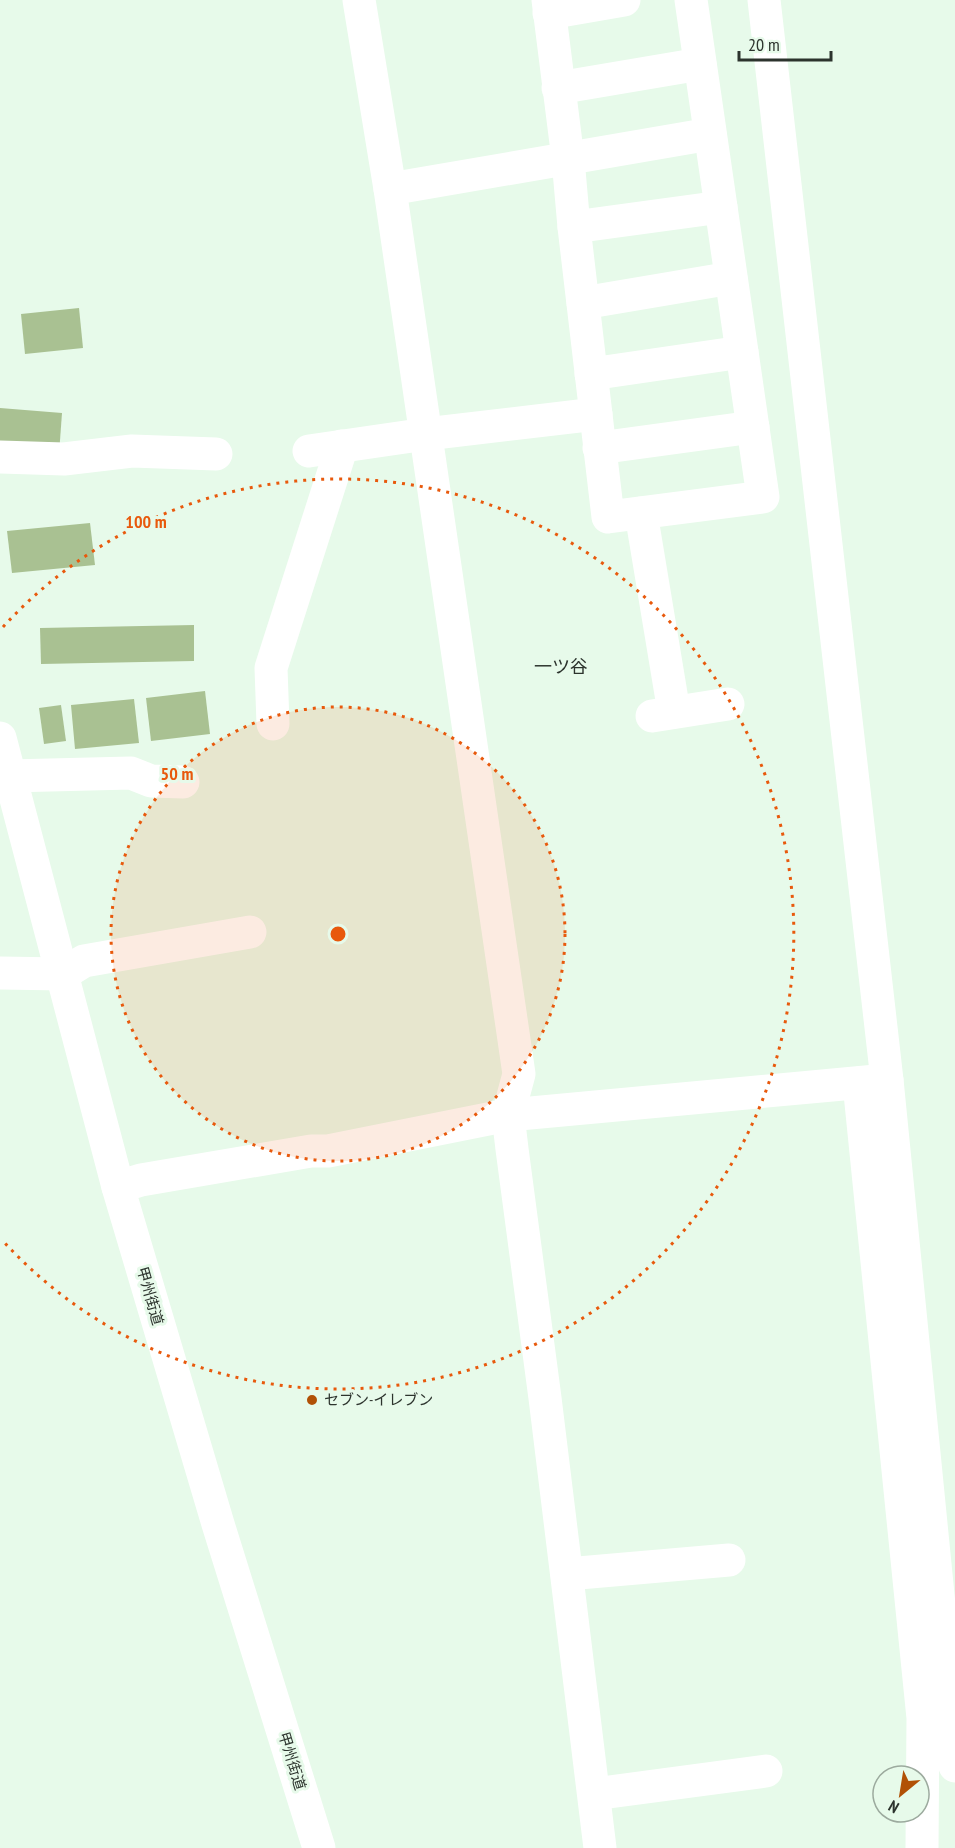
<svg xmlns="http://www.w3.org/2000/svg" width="955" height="1848" font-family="'PT Sans Narrow','Noto Sans JP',sans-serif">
  <rect width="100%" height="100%" fill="#e7faea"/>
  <g fill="#a9c192">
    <path d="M 79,308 L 83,348 L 25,354 L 21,314 Z"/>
    <path d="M 0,408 L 62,413 L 59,454 L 0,450 Z"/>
    <path d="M 90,523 L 95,565 L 12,573 L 7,531 Z"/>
    <path d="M 194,625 L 194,661 L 41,664 L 40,628 Z"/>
    <path d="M 205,691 L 210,734 L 151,741 L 146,698 Z"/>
    <path d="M 134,699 L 139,743 L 75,749 L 71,705 Z"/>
    <path d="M 61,705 L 66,741 L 44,744 L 39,708 Z"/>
  </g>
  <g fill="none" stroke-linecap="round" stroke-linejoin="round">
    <g stroke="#fff" stroke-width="33">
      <path d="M 359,0 L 390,189 L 519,1074 L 508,1115 L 512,1149 L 545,1398 L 600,1848"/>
      <path d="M 548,0 L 568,159 L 574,227 L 608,517 L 763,497 L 691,0"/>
      <path d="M 764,0 L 887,1080"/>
      <path d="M 549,13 L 624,0"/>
      <path d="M 558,88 L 700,64"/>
      <path d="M 390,189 L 710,134"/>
      <path d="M 574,227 L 721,207"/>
      <path d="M 583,303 L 731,278"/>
      <path d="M 591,374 L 742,352"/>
      <path d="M 599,448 L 753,427"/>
      <path d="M 309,451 L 426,434 L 596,414"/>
      <path d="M 0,457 L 64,459 L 132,451 L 216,454"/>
      <path d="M 641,513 L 674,712"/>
      <path d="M 652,716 L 728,704"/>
      <path d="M 273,724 L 271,668 L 342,446"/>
      <path d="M 9,776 L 131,773 L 151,781 L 183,782"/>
      <path d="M 0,973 L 63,974 L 84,961 L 250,932"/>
      <path d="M 859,1083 L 923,1718 L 922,1848"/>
      <path d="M 118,1187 L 141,1180 L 311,1151 L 328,1151 L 508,1115 L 887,1080 L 955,1766"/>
      <path d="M 567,1574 L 729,1560"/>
      <path d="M 594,1794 L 766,1771"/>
    </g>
    <path stroke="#fff" stroke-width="33" d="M 0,738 L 118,1187 L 218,1524 L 319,1848"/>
  </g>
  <circle cx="338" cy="934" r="227" fill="#e8590c" fill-opacity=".12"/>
  <g fill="none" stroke="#e8590c" stroke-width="3" stroke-dasharray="3 6">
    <circle cx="338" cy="934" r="227"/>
    <path d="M3 627A455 455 0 1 1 3 1241"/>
  </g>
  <circle fill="#b15106" stroke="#e7faea" stroke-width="2" cx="312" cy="1400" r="6"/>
  <g text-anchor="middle" stroke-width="6" stroke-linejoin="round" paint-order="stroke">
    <g font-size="15" fill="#2c332d" stroke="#e7faea">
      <text transform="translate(150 1296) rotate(74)" y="5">甲州街道</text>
      <text transform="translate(292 1761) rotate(73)" y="5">甲州街道</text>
    </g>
    <g font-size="15" fill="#2c332d" stroke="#e7faea" text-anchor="start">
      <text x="324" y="1405">セブン-イレブン</text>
    </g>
    <g font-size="18" fill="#2c332d" stroke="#e7faea">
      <text x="561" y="673">一ツ谷</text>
    </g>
  </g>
  <circle cx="338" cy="934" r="9" fill="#e8590c" stroke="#e7faea" stroke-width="3"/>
  <g font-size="18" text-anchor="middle" font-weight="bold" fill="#e8590c" stroke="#e7faea" stroke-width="6" stroke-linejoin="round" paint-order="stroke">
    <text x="146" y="528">100 m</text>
    <text x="177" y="780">50 m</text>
  </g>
  <g transform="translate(901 1794) rotate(210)"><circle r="28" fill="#e7faea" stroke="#9caa9e" stroke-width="1.5"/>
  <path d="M0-4.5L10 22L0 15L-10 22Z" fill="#b15106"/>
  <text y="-9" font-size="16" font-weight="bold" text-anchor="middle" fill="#2c332d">N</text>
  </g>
  <path d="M739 51v9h92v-9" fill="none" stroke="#2c332d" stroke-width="3"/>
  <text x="748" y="51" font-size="18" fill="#2c332d" stroke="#e7faea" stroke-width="4.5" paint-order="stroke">20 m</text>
</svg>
